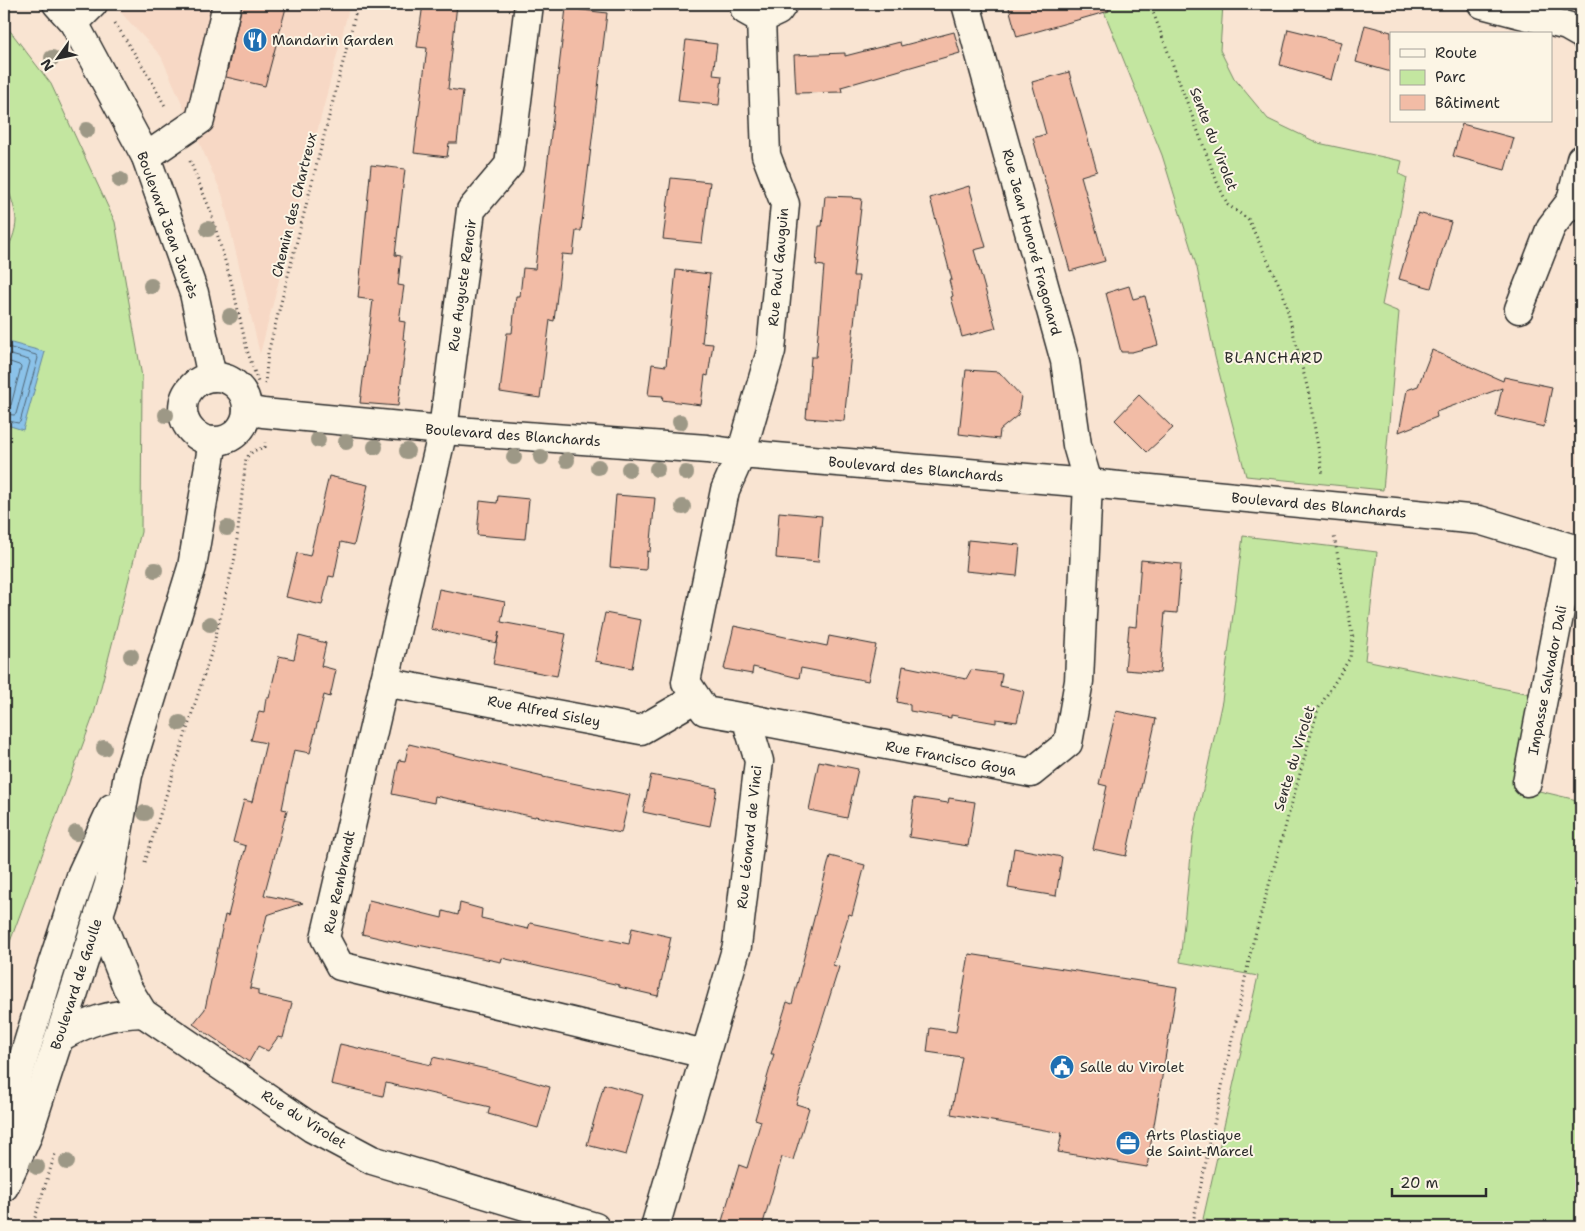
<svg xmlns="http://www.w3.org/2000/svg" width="1585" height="1231" font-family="'Shantell Sans',sans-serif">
  <rect width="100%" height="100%" fill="#f9e4d2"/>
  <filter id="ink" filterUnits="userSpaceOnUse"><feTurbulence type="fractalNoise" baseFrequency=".02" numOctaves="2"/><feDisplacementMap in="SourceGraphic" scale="10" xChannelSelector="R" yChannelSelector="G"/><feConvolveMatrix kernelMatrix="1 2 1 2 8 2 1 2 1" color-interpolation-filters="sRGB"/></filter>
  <g filter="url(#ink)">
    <path fill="#f7d8c5" d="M 113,4 L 350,4 L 260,354 L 222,194 L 161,56 Z"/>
    <g fill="#c3e6a0" stroke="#786">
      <path d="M 1101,4 L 1223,4 L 1220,50 L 1234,78 L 1268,119 L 1318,143 L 1402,161 L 1399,174 L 1407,178 L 1382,305 L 1399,312 L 1383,490 L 1246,476 L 1215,357 L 1197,268 L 1162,155 Z"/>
      <path d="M 4,23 L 51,84 L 115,222 L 142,377 L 141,532 L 94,714 L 4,958 L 4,254 C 10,246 16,231 16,220 C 16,211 9,189 4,182 Z"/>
      <path d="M 1243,536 L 1377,552 L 1365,660 L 1535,695 L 1514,785 L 1581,801 L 1581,1227 L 1235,1227 L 1203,1219 L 1258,976 L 1180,962 L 1193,836 L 1222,701 Z"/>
    </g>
    <path fill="#8bc2e9" stroke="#65869d" d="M 4,341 L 45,352 L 23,430 L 4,424 Z"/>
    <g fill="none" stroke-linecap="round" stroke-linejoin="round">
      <g stroke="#516777" stroke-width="1">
        <path d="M 4,346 L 36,355 L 38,358 L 20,422 L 18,423 L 4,420"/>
        <path d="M 4,353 L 29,360 L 30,362 L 16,414 L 14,415 L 4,414"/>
        <path d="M 4,360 L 19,365 L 21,367 L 11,405 L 4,406"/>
      </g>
    </g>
    <g fill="#f2bca6" stroke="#2b2b2b">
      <path d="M 242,4 L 287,4 L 265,86 L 226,77 Z"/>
      <path d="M 423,4 L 457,4 L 448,89 L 463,91 L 457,143 L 449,143 L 447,157 L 414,153 L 427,48 L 417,47 Z"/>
      <path d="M 1008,4 L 1108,4 L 1109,11 L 1017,37 Z"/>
      <path d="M 566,8 L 607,13 L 581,231 L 576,231 L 573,255 L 562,254 L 554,321 L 550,320 L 540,398 L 500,392 L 507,333 L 512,333 L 516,296 L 520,296 L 523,268 L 535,269 Z"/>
      <path d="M 1365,25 L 1391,32 L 1391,72 L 1356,62 Z"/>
      <path d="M 1288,29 L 1341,42 L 1331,80 L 1280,65 Z"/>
      <path d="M 954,32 L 960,53 L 841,87 L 842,92 L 796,93 L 794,55 L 845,53 L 845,56 L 900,42 L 901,46 Z"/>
      <path d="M 686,40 L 717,44 L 713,75 L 722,76 L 719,105 L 678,101 Z"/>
      <path d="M 1069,72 L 1097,171 L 1081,176 L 1105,261 L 1070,271 L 1033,138 L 1046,134 L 1032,82 Z"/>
      <path d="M 1462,124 L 1514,138 L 1505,170 L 1453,156 Z"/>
      <path d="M 371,165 L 405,169 L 395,255 L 401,256 L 398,285 L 404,286 L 399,321 L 405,322 L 403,339 L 406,340 L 398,406 L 360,403 L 373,300 L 358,298 Z"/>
      <path d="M 671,178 L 710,182 L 702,243 L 663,239 Z"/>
      <path d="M 969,186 L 986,247 L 974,250 L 996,328 L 962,337 L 951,297 L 953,296 L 949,280 L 952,280 L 930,198 Z"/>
      <path d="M 825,196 L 853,197 L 852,198 L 862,199 L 853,276 L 859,276 L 844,421 L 806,418 L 811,357 L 816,357 L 824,266 L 816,265 L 819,226 L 822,226 Z"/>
      <path d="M 1418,213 L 1451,222 L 1431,288 L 1399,279 Z"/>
      <path d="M 676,270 L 710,274 L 702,343 L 713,344 L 708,376 L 705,375 L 701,405 L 662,400 L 663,396 L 648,395 L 652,364 L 666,366 Z"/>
      <path d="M 1129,286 L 1133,299 L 1145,296 L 1158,345 L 1132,352 L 1121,352 L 1106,293 Z"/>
      <path d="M 1432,350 L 1503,381 L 1504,377 L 1552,387 L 1544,427 L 1496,416 L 1502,388 L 1436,412 L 1437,417 L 1399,432 L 1407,390 L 1418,386 Z"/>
      <path d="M 966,370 L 999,372 L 1021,396 L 1018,415 L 1000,430 L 999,439 L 959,434 Z"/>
      <path d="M 1139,395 L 1173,428 L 1147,452 L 1115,420 Z"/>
      <path d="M 329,476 L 368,485 L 354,545 L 341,542 L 334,577 L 329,576 L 322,605 L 286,597 L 297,553 L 310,556 Z"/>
      <path d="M 616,495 L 655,498 L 650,552 L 647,551 L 646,570 L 610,567 Z"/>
      <path d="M 498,496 L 529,499 L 525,539 L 477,535 L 480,501 L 497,503 Z"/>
      <path d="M 779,512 L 822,516 L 818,562 L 776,558 Z"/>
      <path d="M 968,540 L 1020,545 L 1017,576 L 965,571 Z"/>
      <path d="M 1141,560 L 1181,564 L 1177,613 L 1165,612 L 1160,673 L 1125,670 L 1129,626 L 1136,627 Z"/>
      <path d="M 439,589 L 505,602 L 501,622 L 566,634 L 557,676 L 493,664 L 499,632 L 497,643 L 431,629 Z"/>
      <path d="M 605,613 L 641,620 L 632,668 L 595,661 Z"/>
      <path d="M 734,626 L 827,646 L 829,636 L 876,645 L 868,681 L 801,668 L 799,678 L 753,667 L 752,674 L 724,669 Z"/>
      <path d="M 299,636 L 326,643 L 321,666 L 336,670 L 330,697 L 324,695 L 310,753 L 294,750 L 282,809 L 287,810 L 264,895 L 303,903 L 267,915 L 250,988 L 258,990 L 258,995 L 292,1003 L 283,1038 L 278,1037 L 268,1051 L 258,1046 L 249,1062 L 193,1024 L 205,1009 L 225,915 L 228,916 L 246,846 L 233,842 L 244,800 L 252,802 L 266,743 L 251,740 L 259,711 L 264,712 L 266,698 L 269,698 L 279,656 L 294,659 Z"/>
      <path d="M 903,666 L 966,679 L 971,670 L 1002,674 L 1000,686 L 1024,691 L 1017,722 L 996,719 L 996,723 L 951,715 L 951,718 L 910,711 L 910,705 L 897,702 Z"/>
      <path d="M 1116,711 L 1156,719 L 1126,856 L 1093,849 L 1107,786 L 1099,784 Z"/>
      <path d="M 409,744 L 543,776 L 543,777 L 630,795 L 621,833 L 535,816 L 535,817 L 435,796 L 434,803 L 392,794 L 399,760 L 405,761 Z"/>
      <path d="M 819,761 L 858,769 L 847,818 L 809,810 Z"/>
      <path d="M 651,775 L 717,788 L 710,826 L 643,812 Z"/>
      <path d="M 914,798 L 948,803 L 949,798 L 975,802 L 968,846 L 909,837 Z"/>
      <path d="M 1014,848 L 1062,857 L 1056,896 L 1008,888 Z"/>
      <path d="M 830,856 L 865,865 L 852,915 L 849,914 L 833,965 L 839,967 L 796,1104 L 809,1108 L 793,1160 L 782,1157 L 762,1227 L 746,1227 L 722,1221 L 739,1165 L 747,1168 L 761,1121 L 755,1119 L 774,1054 L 771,1054 L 787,1002 L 792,1004 Z"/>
      <path d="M 369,900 L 442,918 L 443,911 L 458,915 L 460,903 L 482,909 L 481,918 L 528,929 L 530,923 L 629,944 L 632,928 L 671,937 L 658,996 L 619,987 L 619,985 L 502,958 L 501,962 L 418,945 L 418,947 L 362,934 Z"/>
      <path d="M 969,954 L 1177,987 L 1147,1167 L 1058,1152 L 1062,1133 L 951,1114 L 962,1057 L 927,1052 L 930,1028 L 956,1032 Z"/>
      <path d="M 340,1044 L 431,1065 L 433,1057 L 491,1070 L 550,1087 L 538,1128 L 488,1114 L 490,1107 L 386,1083 L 383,1096 L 331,1084 Z"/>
      <path d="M 604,1084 L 643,1095 L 626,1155 L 587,1145 Z"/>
    </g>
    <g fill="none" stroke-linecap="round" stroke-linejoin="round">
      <defs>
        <g id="minor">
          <path d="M 529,4 L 509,165 L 471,210 L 443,430 L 325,938 L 340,966 L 705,1054"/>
          <path d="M 744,4 L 745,10 L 761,19 L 778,11 L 783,4"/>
          <path d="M 1482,4 L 1567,26 L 1581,34"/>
          <path d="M 74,23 L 93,4"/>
          <path d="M 146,157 L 200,120 L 227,4"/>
          <path d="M 1581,159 L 1571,201 L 1581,206"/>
          <path d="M 1519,309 L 1551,227 L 1571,201"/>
          <path d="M 247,410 L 263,413 L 443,430 L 707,449 L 741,454 L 1088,483 L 1479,520 L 1581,551"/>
          <path d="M 384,682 L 641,730 L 696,698"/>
          <path d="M 746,718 L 1031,773 L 1068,743 L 1079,681 L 1088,483 L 1077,445 L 1065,361 L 966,4"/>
          <path d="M 1527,782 L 1572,548"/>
          <path d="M 99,916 L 127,987 L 143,1013 L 312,1128 L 372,1160 L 595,1227"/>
          <path d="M 59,1038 C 88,1021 110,1014 143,1013"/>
          <path d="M 655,1227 L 737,946 L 759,761 L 746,718 L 705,711 L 686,682 L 725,490 L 741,454 L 771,351 L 785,204 L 766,155 L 761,19"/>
        </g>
        <g id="major">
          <path d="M 57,4 L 74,23 L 146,157 L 194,293 L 212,377"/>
          <circle cx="215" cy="409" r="32"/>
          <path d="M 4,1147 L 12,1096 L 48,977 L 82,873 L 112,808"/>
          <path d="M 4,1187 L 27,1137 L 109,884 L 128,775 L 192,567 L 213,441"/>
        </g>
      </defs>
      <use href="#minor" stroke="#2b2b2b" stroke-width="31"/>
      <use href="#major" stroke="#2b2b2b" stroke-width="31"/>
      <g stroke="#2b2b2b" stroke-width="3" stroke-dasharray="1 4" stroke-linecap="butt">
        <path d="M 1150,4 L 1217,182 L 1228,205 L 1248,219 L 1283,293 L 1308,390 L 1323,475"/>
        <path d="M 115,23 L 149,76 L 166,108"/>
        <path d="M 190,161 L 210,210 L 233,288 L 247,350 L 258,382"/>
        <path d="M 265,384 L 268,353 L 358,4"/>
        <path d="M 145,862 L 213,647 L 235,557 L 246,458 L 253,451 L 265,447 L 265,442"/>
        <path d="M 32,1227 L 56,1151"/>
        <path d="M 1192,1227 L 1252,946 L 1318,709 L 1350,658 L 1353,638 L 1334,536"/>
      </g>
      <use href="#minor" stroke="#fcf5e5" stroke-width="28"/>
      <use href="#major" stroke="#fcf5e5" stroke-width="28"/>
    </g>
    <g fill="#9d9886">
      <circle cx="52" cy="58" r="8"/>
      <circle cx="87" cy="130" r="8"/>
      <circle cx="120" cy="180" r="8"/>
      <circle cx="208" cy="229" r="8"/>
      <circle cx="151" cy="286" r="8"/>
      <circle cx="230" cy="316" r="8"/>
      <circle cx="166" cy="415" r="8"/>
      <circle cx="680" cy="422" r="8"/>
      <circle cx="318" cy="440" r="8"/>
      <circle cx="346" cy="442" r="8"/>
      <circle cx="375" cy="447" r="8"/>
      <circle cx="407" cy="451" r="8"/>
      <circle cx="514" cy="457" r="8"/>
      <circle cx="541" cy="457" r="8"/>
      <circle cx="567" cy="460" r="8"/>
      <circle cx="598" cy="467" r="8"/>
      <circle cx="629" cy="469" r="8"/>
      <circle cx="657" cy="469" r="8"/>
      <circle cx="686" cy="473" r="8"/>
      <circle cx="683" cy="507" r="8"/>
      <circle cx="227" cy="528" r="8"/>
      <circle cx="155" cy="570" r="8"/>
      <circle cx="210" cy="624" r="8"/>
      <circle cx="131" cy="656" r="8"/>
      <circle cx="180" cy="723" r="8"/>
      <circle cx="104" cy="748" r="8"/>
      <circle cx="145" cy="813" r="8"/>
      <circle cx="76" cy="833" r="8"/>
      <circle cx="67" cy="1162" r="8"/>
      <circle cx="37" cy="1167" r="8"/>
    </g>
  </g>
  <defs>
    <symbol id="restaurant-disc" viewBox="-11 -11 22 22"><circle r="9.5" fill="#1f6fb2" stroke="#fcf5e5"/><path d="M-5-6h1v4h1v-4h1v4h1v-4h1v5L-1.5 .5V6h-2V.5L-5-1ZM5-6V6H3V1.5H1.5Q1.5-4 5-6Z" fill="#fff"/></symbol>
    <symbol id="civic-disc" viewBox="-11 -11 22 22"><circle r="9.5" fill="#1f6fb2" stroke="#fcf5e5"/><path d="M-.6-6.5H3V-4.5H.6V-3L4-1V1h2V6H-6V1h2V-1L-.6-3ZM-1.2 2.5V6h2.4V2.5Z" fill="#fff"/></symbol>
    <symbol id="office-disc" viewBox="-11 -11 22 22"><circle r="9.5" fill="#1f6fb2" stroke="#fcf5e5"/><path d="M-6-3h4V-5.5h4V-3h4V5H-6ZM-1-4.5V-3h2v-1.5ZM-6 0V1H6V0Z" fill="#fff"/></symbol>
  </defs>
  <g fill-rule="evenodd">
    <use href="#restaurant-disc" x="241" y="26" width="28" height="28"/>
    <use href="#civic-disc" x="1048" y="1053" width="28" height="28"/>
    <use href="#office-disc" x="1114" y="1129" width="28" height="28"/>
  </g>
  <g text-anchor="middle" stroke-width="4" stroke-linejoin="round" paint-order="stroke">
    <g font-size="14" fill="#2b2b2b" stroke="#fcf5e5" text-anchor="start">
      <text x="272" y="45">Mandarin Garden</text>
      <text x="1080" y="1072">Salle du Virolet</text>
      <text x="1146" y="1140">Arts Plastique<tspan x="1146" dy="16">de Saint-Marcel</tspan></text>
    </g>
    <g font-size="14" fill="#2b2b2b" stroke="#fcf5e5">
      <text transform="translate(1214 139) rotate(69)" y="5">Sente du Virolet</text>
      <text transform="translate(294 205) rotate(-76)" y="5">Chemin des Chartreux</text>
      <text transform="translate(168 225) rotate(70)" y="5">Boulevard Jean Jaurès</text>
      <text transform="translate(1032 242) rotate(75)" y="5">Rue Jean Honoré Fragonard</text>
      <text transform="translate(778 267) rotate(-85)" y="5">Rue Paul Gauguin</text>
      <text transform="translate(462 285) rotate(-82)" y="5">Rue Auguste Renoir</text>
      <text transform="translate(513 435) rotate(4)" y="5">Boulevard des Blanchards</text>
      <text transform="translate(916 469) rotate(5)" y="5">Boulevard des Blanchards</text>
      <text transform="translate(1319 505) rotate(5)" y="5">Boulevard des Blanchards</text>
      <text transform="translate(1547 680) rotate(-79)" y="5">Impasse Salvador Dali</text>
      <text transform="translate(544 711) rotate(11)" y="5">Rue Alfred Sisley</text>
      <text transform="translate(951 758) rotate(11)" y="5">Rue Francisco Goya</text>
      <text transform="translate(1294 758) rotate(-73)" y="5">Sente du Virolet</text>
      <text transform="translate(749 837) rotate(-84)" y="5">Rue Léonard de Vinci</text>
      <text transform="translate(339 882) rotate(-78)" y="5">Rue Rembrandt</text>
      <text transform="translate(76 984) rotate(-72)" y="5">Boulevard de Gaulle</text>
      <text transform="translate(304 1119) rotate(32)" y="5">Rue du Virolet</text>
    </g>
    <g font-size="15" letter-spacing="1" fill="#2b2b2b" stroke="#fcf5e5">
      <text x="1274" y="363">BLANCHARD</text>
    </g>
  </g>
  <rect width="1585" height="1231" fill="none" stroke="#fcf5e5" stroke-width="20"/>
  <rect x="10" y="10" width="1565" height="1211" fill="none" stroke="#2b2b2b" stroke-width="2" filter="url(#ink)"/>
  <rect x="1390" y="32" width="162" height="90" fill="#fcf5e5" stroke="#a8a49b"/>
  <rect x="1400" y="49" width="25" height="8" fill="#fcf5e5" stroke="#a8a49b"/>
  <text x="1435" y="58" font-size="15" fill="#2b2b2b">Route</text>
  <rect x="1400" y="70" width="25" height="15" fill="#c3e6a0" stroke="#a8a49b"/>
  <text x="1435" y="82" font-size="15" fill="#2b2b2b">Parc</text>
  <rect x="1400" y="95" width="25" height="15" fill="#f2bca6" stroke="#a8a49b"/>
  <text x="1435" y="108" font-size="15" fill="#2b2b2b">Bâtiment</text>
  <g transform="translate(58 58) rotate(237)" stroke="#fcf5e5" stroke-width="4" paint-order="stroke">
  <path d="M0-4L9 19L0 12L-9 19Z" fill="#2b2b2b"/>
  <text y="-8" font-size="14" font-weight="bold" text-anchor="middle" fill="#2b2b2b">N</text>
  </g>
  <path d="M1392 1188v8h94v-8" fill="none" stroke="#2b2b2b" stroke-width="2.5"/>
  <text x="1400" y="1188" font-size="15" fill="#2b2b2b" stroke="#fcf5e5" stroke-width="4" paint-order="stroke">20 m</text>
</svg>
